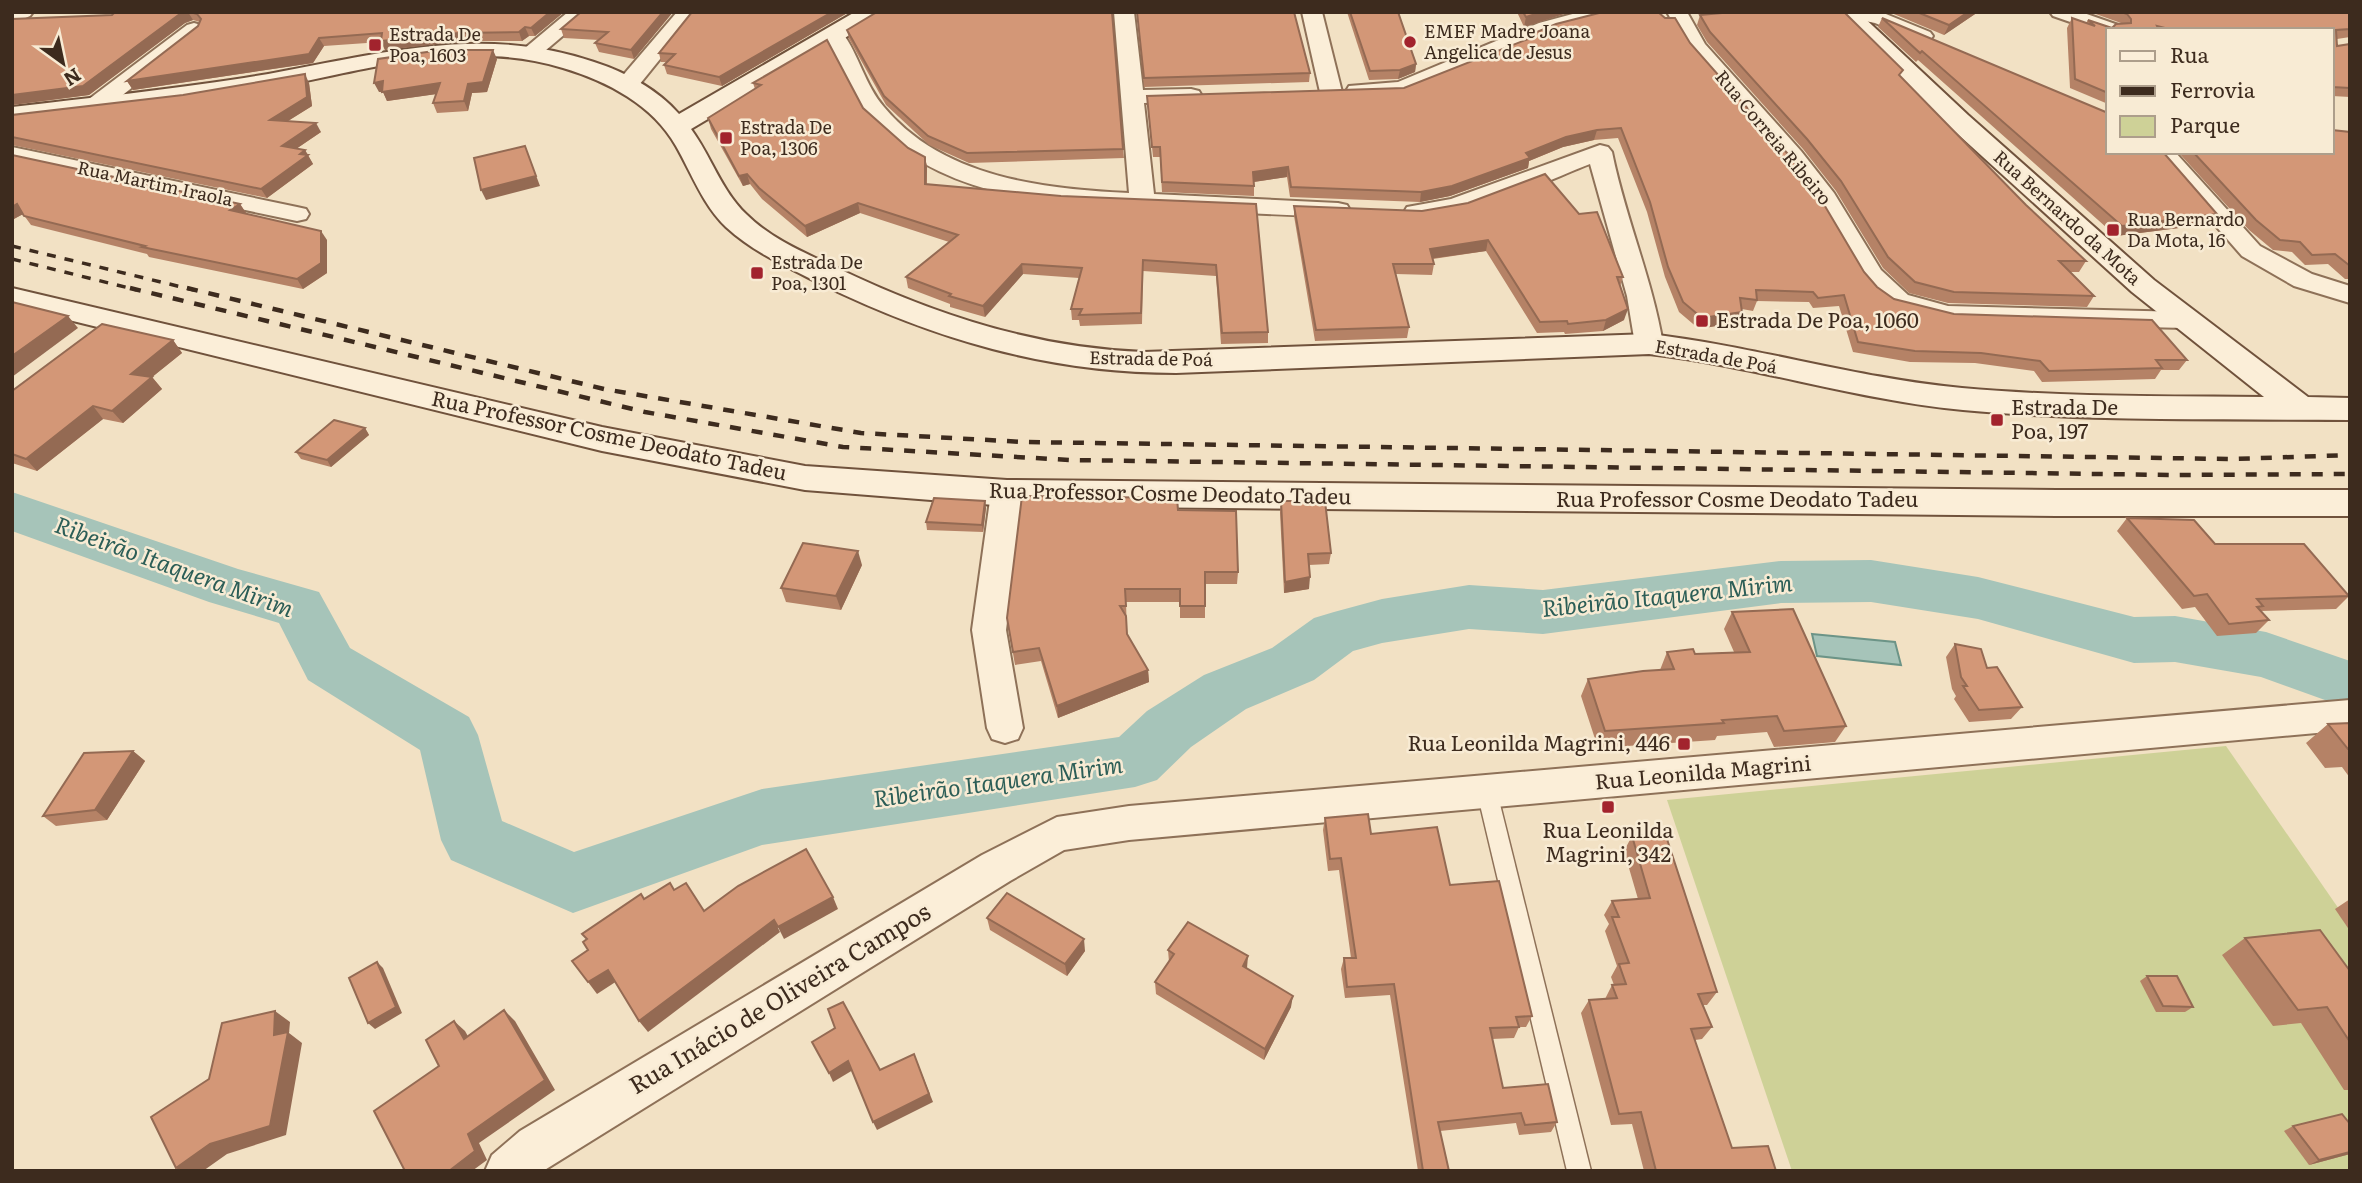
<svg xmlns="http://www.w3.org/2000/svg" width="2362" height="1183" font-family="Literata,serif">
  <rect width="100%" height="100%" fill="#f2e1c4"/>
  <path fill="#ced197" d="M 2226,746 L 2350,925 L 2350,1171 L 1792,1171 L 1667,800 Z"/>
  <path fill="#a6c4b9" stroke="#6c9487" stroke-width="2" d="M 1812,634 L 1895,642 L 1901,665 L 1817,656 Z"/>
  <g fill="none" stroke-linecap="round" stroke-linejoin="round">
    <path fill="#a6c4b9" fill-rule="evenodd" d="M 12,492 L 238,569 L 319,592 L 350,648 L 469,717 L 478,735 L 502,821 L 574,852 L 762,789 L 1119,737 L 1147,711 L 1204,675 L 1272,648 L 1314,618 L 1334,612 L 1382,599 L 1469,585 L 1543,590 L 1781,561 L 1871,560 L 1978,577 L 2134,617 L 2175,616 L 2266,632 L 2350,661 L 2350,709 L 2261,677 L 2175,662 L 2134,663 L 1978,619 L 1871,602 L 1781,603 L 1543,634 L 1469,629 L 1382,643 L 1353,651 L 1314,680 L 1246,709 L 1191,747 L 1157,780 L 1135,787 L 762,845 L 573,913 L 451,860 L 441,840 L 420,750 L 308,680 L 279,623 L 209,602 L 12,531 Z"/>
    <defs>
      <path id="lane" d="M 1487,783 L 1494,786 L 1497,792 L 1591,1171 L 1567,1171 L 1477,792 L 1480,786 Z"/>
      <g id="street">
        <path d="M 12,12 L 33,12 L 30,16 L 12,24 Z"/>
        <path d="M 568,12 L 591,12 L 539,56 L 525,56 L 521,52 L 525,48 Z"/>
        <path d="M 677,12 L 698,12 L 635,90 L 619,90 L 616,85 L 619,80 Z"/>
        <path d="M 1114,12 L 1134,12 L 1143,90 L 1191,89 L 1199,91 L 1202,96 L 1199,101 L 1144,103 L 1154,194 L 1338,203 L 1347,205 L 1350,210 L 1347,215 L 1338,217 C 1283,215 1228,212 1173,210 C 1077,205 961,205 885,135 C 856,108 842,71 825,36 L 828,32 L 842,32 C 859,55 865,85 884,107 C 943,178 1043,189 1129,193 Z"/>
        <path d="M 1302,12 L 1322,12 L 1342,92 L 1339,97 L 1323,97 L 1320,92 Z"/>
        <path d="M 1580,12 L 1615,12 L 1612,16 L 1553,31 L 1410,93 L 1357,98 L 1349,96 L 1346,91 L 1349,86 L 1398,82 L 1539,23 Z"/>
        <path d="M 1667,12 L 1687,12 L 1705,44 L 1801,151 L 1834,193 L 1881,270 L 1908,295 L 1948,306 L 2185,312 L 2195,314 L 2199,320 L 2195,326 L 2185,328 L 1948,322 L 1890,307 L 1874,295 L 1861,280 L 1814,200 L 1785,161 L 1689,51 Z"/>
        <path d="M 1838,12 L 1881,12 L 1930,32 L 1933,36 L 1930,40 L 1916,40 L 1875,23 L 1841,16 Z"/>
        <path d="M 2050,12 L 2081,12 L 2121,26 L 2124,30 L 2108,30 L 2108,35 L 2053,16 Z"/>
        <path d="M 194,23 L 201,25 L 204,29 L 201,33 L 105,109 L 89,109 L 86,104 L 89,99 L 187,25 Z"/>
        <path d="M 1600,145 L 1608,147 L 1612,152 C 1625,217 1652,278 1663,344 L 1659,350 L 1649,353 L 1639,350 L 1635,344 L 1627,296 L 1590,164 C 1548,180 1449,228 1407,217 L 1404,212 L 1407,207 L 1451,199 Z"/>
        <path d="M 12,147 L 297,207 L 306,209 L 309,214 L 306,219 L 297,221 L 12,161 Z"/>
        <path d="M 2151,152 L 2175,152 L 2260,246 L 2312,274 L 2350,286 L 2350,303 L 2294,286 L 2242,256 Z"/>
        <path d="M 1007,482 L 1018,485 L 1023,493 L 1006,630 L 1023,728 L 1018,739 L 1005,743 L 992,739 L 987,728 L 972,630 L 991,493 L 996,485 Z"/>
        <path d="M 2350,700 L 2350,730 L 1129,840 L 1064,850 L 1010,881 L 543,1171 L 485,1171 L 492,1155 L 520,1131 L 982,855 L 1057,817 L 1129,806 Z"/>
      </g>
      <g id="secondary">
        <path d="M 855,12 L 884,12 L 880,17 L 691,129 C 711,156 721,190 746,214 C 771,239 805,253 837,268 C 935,315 1036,348 1144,352 L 1649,334 C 1754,346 1856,378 1962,388 C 2062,397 2163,396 2264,397 L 2132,292 L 1950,127 L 1832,12 L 1858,12 L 1968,115 L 2154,280 L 2308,397 L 2350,398 L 2350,420 C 2222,419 2091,422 1963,410 C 1856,400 1755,366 1649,354 L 1176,373 C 1047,373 934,339 819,283 C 787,267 753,252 726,227 C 703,205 692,174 676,146 C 653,105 607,81 563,68 C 461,36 349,75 247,93 C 169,106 91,113 12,123 L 12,107 C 89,98 167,90 244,78 C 363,59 475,21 594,62 C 625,72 657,89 679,114 Z"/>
        <path d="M 12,288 L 602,427 L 805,466 L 1007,480 L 2057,490 L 2350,490 L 2350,516 L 2057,516 L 1007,506 L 805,490 L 602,451 L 12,306 Z"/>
      </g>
    </defs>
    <use href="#lane" stroke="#8e7158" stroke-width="3"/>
    <use href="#street" stroke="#8e7158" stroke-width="4"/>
    <use href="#secondary" stroke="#70523c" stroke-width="4"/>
    <use href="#lane" fill="#fbeed8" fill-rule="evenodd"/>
    <use href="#street" fill="#fbeed8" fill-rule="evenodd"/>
    <use href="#secondary" fill="#fbeed8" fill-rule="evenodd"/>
    <g stroke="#3d2b1e" stroke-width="3.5" stroke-dasharray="9 9" stroke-linecap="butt">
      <path d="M 12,246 L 194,290"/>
      <path d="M 12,259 L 137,290"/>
    </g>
    <g stroke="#3d2b1e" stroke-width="4.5" stroke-dasharray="11 11" stroke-linecap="butt">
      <path d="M 130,288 L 645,412 L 843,447 L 1069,460 L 2172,475 L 2350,474"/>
      <path d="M 187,288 L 604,389 L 861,433 L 1024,442 L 2232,459 L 2350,455"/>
    </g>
  </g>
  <g fill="#b58266">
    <path d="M 115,12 L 564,12 L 535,36 L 529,36 L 522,41 L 462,41 L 385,50 L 381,42 L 324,46 L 313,63 L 133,90 L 127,81 L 198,26 L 200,22 L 193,20 L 185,23 L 89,95 L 12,105 L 12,19 L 112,15 Z"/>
    <path d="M 673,12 L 634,59 L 599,52 L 595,43 L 599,40 L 564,38 L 561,29 Z"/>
    <path d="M 692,12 L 849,12 L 722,86 L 667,74 L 664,65 L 667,62 L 661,62 L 659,53 Z"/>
    <path d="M 1137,12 L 1294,12 L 1310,73 L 1309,82 L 1144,87 Z"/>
    <path d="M 1347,12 L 1398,12 L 1416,64 L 1415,72 L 1398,79 L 1369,80 Z"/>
    <path d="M 1517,12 L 1570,12 L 1524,27 Z"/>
    <path d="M 1889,12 L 1978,12 L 1944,35 Z"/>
    <path d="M 2090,12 L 2350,12 L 2350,37 L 2337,39 L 2337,46 L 2350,44 L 2350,97 L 2332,96 L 2332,30 L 2108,30 L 2108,104 L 2070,88 L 2067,28 L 2072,18 L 2086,23 L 2088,20 L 2112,28 L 2121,23 Z"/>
    <path d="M 1700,15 L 1900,77 L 2026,205 L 2086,261 L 2079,272 L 2069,272 L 2094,296 L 2087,307 L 1948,303 L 1909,293 L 1883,268 L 1836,191 L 1803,149 L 1707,42 L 1697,25 Z"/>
    <path d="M 1882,18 L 2217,214 L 2210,224 L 2116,236 L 1918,60 L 1916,62 L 1878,27 Z"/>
    <path d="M 847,30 L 1123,149 L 1124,158 L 969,163 L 929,145 L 886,105 L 849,39 Z"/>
    <path d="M 1532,34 L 1690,43 L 1864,272 L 1877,287 L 1894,299 L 1954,314 L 2187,360 L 2179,370 L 2161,370 L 2155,379 L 2042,382 L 2034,371 L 1975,363 L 1910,362 L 1853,352 L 1839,306 L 1813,308 L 1809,302 L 1757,301 L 1753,311 L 1742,309 L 1738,322 L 1699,329 L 1679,312 L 1665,277 L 1647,212 L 1618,138 L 1594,140 L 1563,147 L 1529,161 L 1528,168 L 1450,196 L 1420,202 L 1290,197 L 1287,177 L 1254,182 L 1254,196 L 1162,192 L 1160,157 L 1153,157 L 1147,96 L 1404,88 L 1531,38 Z"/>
    <path d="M 497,59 L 487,92 L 472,93 L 468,111 L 437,113 L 433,103 L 436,94 L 387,101 L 383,92 L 379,92 Z"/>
    <path d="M 309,83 L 312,106 L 288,121 L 321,132 L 296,149 L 305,150 L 313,164 L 267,198 L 12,145 L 12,115 Z"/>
    <path d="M 753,83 L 863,108 L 908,148 L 925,157 L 927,167 L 927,185 L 1061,196 L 1256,204 L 1268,332 L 1268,343 L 1221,344 L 1216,276 L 1143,271 L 1142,324 L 1080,326 L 1079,320 L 1072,320 L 1071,309 L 1079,278 L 1023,274 L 985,317 L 950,307 L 950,304 L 908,288 L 906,277 L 949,242 L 860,213 L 807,237 L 762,199 L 750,184 L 743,186 L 711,129 L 708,118 L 755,89 Z"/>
    <path d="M 2350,132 L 2350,279 L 2345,279 L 2328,264 L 2305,265 L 2292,252 L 2273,250 L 2249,230 L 2178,152 L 2332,152 Z"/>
    <path d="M 12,155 L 240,204 L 246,213 L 245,214 L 327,240 L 327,273 L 303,289 L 149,257 L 147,254 L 31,225 L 23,214 L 12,220 Z"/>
    <path d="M 1294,206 L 1422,211 L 1623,277 L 1620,286 L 1624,320 L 1603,331 L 1565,334 L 1564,332 L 1537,333 L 1486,251 L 1433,259 L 1434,264 L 1432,275 L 1396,274 L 1409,327 L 1407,338 L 1315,341 L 1294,216 Z"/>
    <path d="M 173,340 L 182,353 L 152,377 L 162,389 L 123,423 L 103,419 L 37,471 L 12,463 L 12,391 Z"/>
    <path d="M 365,428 L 369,435 L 331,467 L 301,459 L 296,452 Z"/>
    <path d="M 1281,501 L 1331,553 L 1329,564 L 1309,565 L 1309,589 L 1284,593 L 1280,513 Z"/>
    <path d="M 986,508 L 983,532 L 927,530 L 926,522 Z"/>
    <path d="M 1178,510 L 1238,572 L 1237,584 L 1205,584 L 1205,618 L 1180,618 L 1180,602 L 1126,602 L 1127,634 L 1148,670 L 1149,682 L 1058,718 L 1041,661 L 1015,665 L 1009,630 Z"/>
    <path d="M 2127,518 L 2215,544 L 2349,596 L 2336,609 L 2261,611 L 2269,620 L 2256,633 L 2217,636 L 2195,607 L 2182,609 L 2117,531 Z"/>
    <path d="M 862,565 L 841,610 L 786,602 L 781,588 Z"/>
    <path d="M 1732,612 L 1846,726 L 1835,742 L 1774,747 L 1767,732 L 1717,736 L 1715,740 L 1598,748 L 1581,696 L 1588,679 L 1660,670 L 1667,652 L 1695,654 L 1734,652 L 1724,629 Z"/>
    <path d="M 1955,644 L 1987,668 L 2022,707 L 2011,719 L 1969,722 L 1954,699 L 1956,696 L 1952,689 L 1946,657 Z"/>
    <path d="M 2350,723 L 2350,778 L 2342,767 L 2325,768 L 2306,743 L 2328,724 Z"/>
    <path d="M 133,751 L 145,761 L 107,820 L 56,826 L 43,816 Z"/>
    <path d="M 1325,818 L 1371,834 L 1450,885 L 1532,1016 L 1526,1027 L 1519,1027 L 1514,1038 L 1492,1039 L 1503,1088 L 1557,1122 L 1551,1132 L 1519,1135 L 1516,1123 L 1440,1131 L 1449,1171 L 1418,1171 L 1390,995 L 1345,998 L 1341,969 L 1344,958 L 1351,958 L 1339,870 L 1328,871 L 1323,830 Z"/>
    <path d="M 1632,836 L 1717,992 L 1707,1005 L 1703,1005 L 1712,1027 L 1702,1039 L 1695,1040 L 1732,1148 L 1776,1171 L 1644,1171 L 1632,1124 L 1611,1125 L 1581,1013 L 1589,1000 L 1605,999 L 1612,985 L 1614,985 L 1611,977 L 1617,966 L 1605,931 L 1609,924 L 1604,915 L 1612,901 L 1638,899 L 1624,851 Z"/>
    <path d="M 2350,899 L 2350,931 L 2335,909 Z"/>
    <path d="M 987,918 L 1085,951 L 1067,976 L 990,930 Z"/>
    <path d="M 2245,938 L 2350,971 L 2350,1090 L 2344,1090 L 2301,1023 L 2273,1026 L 2222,955 Z"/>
    <path d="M 1168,950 L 1247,968 L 1247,969 L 1291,1007 L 1264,1060 L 1156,994 L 1155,982 L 1169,962 Z"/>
    <path d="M 2147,976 L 2193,1007 L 2185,1012 L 2156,1012 L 2140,981 Z"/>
    <path d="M 2293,1126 L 2350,1154 L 2309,1165 L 2284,1131 Z"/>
  </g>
  <g fill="#946a53">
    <path d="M 187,12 L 188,12 L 193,20 L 185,23 L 89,95 L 12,105 L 12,95 L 180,14 Z"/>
    <path d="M 550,12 L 564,12 L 535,36 L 531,28 Z"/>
    <path d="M 663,12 L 673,12 L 634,59 L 631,50 Z"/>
    <path d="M 832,12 L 849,12 L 722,86 L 719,77 Z"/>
    <path d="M 1542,12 L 1570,12 L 1524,27 L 1526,17 Z"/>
    <path d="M 1968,12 L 1978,12 L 1944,35 L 1949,25 Z"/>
    <path d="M 525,27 L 529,36 L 522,41 L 519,32 Z"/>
    <path d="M 459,33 L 462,41 L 385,50 L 381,41 Z"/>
    <path d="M 319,38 L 324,46 L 313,63 L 133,90 L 127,81 Z"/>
    <path d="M 493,50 L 497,59 L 487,92 L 472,93 L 468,111 L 464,101 L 468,84 Z"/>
    <path d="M 1416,64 L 1415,72 L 1398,79 L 1400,70 Z"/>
    <path d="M 305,74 L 309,83 L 312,106 L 275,129 L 270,120 Z"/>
    <path d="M 383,81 L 440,83 L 444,93 L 387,101 L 383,92 L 379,92 L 374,83 Z"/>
    <path d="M 316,123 L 321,132 L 287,155 L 282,146 Z"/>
    <path d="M 1597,130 L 1594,140 L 1563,147 L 1529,161 L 1528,168 L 1450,196 L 1420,202 L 1421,192 L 1566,137 Z"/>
    <path d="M 525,146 L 540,186 L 486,200 L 481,190 Z"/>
    <path d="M 305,150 L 313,164 L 267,198 L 261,189 Z"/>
    <path d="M 925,157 L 927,167 L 926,195 L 925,184 Z"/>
    <path d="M 1288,167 L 1287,177 L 1253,182 L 1253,172 Z"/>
    <path d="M 747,174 L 750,184 L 743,186 L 739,176 Z"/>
    <path d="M 858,203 L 860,213 L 807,237 L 805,226 Z"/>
    <path d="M 17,204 L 25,213 L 12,220 L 12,207 Z"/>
    <path d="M 240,204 L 246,213 L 236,219 L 230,210 Z"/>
    <path d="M 2217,214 L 2210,224 L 2116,236 L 2122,226 Z"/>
    <path d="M 321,231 L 327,240 L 327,273 L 303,289 L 297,279 Z"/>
    <path d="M 1488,240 L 1486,251 L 1428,259 L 1430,249 Z"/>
    <path d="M 1022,264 L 1023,274 L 985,317 L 983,306 Z"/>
    <path d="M 1628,309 L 1624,320 L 1603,331 L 1606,320 Z"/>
    <path d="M 1742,312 L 1738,322 L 1699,329 L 1702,318 Z"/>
    <path d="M 68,316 L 78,328 L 12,377 L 12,356 Z"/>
    <path d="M 173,340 L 182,353 L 141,386 L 131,374 Z"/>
    <path d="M 152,377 L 162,389 L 123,423 L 112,411 Z"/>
    <path d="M 93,406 L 103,419 L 37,471 L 26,459 Z"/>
    <path d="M 365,428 L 369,435 L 331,467 L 327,460 Z"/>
    <path d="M 985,501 L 986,508 L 983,532 L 982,525 Z"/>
    <path d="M 858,551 L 862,565 L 841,610 L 836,596 Z"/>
    <path d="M 1310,577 L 1309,589 L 1284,593 L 1285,582 Z"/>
    <path d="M 1148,670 L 1149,682 L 1058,718 L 1057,706 Z"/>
    <path d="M 133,751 L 145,761 L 107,820 L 95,810 Z"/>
    <path d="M 833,897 L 838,909 L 784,939 L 778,927 Z"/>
    <path d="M 774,920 L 780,932 L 648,1032 L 639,1021 Z"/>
    <path d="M 1084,939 L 1085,951 L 1067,976 L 1065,964 Z"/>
    <path d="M 1248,956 L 1247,968 L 1242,978 L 1243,966 Z"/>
    <path d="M 377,962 L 383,968 L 402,1013 L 375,1029 L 368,1023 Z"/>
    <path d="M 608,970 L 617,981 L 597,994 L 588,982 Z"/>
    <path d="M 1293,996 L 1291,1007 L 1264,1060 L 1265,1049 Z"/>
    <path d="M 504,1010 L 515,1021 L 555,1090 L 479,1143 L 487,1160 L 472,1171 L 449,1171 L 468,1134 Z"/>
    <path d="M 275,1011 L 290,1022 L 289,1033 L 302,1043 L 286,1135 L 227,1154 L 203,1171 L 180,1171 L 176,1168 L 274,1035 Z"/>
    <path d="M 454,1021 L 465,1031 L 475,1049 L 464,1039 Z"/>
    <path d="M 914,1054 L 933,1102 L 877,1130 L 873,1122 Z"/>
    <path d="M 848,1061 L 853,1070 L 833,1082 L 829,1073 Z"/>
    <path d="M 2350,1152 L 2350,1154 L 2309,1165 L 2319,1160 Z"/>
  </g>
  <g fill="#d39777" stroke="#946a53" stroke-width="2">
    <path d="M 115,12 L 187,12 L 180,14 L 83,86 L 12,95 L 12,19 L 112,15 Z"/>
    <path d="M 190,12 L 550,12 L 531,28 L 525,27 L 519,32 L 459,33 L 381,41 L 382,33 L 319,38 L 309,54 L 127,81 L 198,26 L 201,19 L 197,14 Z"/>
    <path d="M 581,12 L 663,12 L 631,50 L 595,43 L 608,32 L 561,29 Z"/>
    <path d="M 692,12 L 832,12 L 719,77 L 664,65 L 675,54 L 659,53 Z"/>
    <path d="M 877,12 L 1112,12 L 1123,149 L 967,153 L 928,136 L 884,96 L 847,30 Z"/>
    <path d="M 1137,12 L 1294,12 L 1310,73 L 1144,78 Z"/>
    <path d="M 1350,12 L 1398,12 L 1416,64 L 1400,70 L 1370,71 Z"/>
    <path d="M 1523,12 L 1542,12 L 1526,17 Z"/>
    <path d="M 1603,12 L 1658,12 L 1665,18 L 1675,18 L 1690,43 L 1787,153 L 1816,191 L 1864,272 L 1877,287 L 1894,299 L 1954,314 L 2152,320 L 2187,360 L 2156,360 L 2162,368 L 2049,371 L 2040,361 L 1981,353 L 1915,351 L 1858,342 L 1844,295 L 1818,298 L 1813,292 L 1756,290 L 1757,300 L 1740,298 L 1742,312 L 1702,318 L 1683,302 L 1668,267 L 1650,202 L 1621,128 L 1597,130 L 1566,137 L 1526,153 L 1530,158 L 1452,186 L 1421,192 L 1291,187 L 1288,167 L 1253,172 L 1254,186 L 1162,182 L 1160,147 L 1152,147 L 1147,96 L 1404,88 L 1533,37 L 1532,34 L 1556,24 Z"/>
    <path d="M 1733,12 L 1844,12 L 1903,70 L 1899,75 L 2026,205 L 2086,261 L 2059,261 L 2094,296 L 1954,292 L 1915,282 L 1888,257 L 1841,181 L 1807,139 L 1710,32 L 1700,15 Z"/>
    <path d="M 1917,12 L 1968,12 L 1949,25 Z"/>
    <path d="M 2121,12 L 2350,12 L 2350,29 L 2336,30 L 2337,46 L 2350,44 L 2350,88 L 2332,87 L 2332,30 L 2173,30 L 2157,26 L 2159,30 L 2108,30 L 2108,93 L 2075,79 L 2072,18 L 2095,26 L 2088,20 L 2112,28 L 2116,24 L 2131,23 L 2131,19 L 2127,14 Z"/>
    <path d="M 1882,18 L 2108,113 L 2108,152 L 2163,152 L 2217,214 L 2122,226 L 1922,51 L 1920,53 Z"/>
    <path d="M 827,40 L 863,108 L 908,148 L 925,157 L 925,184 L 1061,196 L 1256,204 L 1268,332 L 1222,333 L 1216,265 L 1143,260 L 1141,313 L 1079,315 L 1082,309 L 1071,309 L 1082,268 L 1022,264 L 983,306 L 949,296 L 951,294 L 906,277 L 958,235 L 858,203 L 805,226 L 759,188 L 747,174 L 739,176 L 708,118 L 761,85 L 753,83 Z"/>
    <path d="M 441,50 L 493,50 L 483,82 L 468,84 L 464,101 L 433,103 L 440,83 L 382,92 L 383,81 L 374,83 L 378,59 Z"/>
    <path d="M 305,74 L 307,97 L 270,120 L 316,123 L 282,146 L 305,150 L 300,154 L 308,155 L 261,189 L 12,137 L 12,115 L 183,95 Z"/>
    <path d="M 2332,130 L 2350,132 L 2350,266 L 2335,254 L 2312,255 L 2300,242 L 2280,240 L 2256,220 L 2193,152 L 2332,152 Z"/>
    <path d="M 525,146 L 536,176 L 481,190 L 474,158 Z"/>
    <path d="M 12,155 L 240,204 L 230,210 L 321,231 L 321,263 L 297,279 L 142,247 L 145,246 L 24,216 L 17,204 L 12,207 Z"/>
    <path d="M 1545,174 L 1579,214 L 1597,212 L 1623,277 L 1617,277 L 1628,309 L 1606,320 L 1568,324 L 1567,321 L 1540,322 L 1488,240 L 1430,249 L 1434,264 L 1393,264 L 1409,327 L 1316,330 L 1294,206 L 1422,211 L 1468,203 Z"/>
    <path d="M 12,302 L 68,316 L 12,356 Z"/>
    <path d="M 102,324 L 173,340 L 131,374 L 152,377 L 112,411 L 93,406 L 26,459 L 12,454 L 12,391 Z"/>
    <path d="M 334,420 L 365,428 L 327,460 L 296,452 Z"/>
    <path d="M 1022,496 L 1177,498 L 1178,510 L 1236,511 L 1238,572 L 1205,572 L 1205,606 L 1180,606 L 1180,589 L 1125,589 L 1126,606 L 1120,606 L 1126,616 L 1127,634 L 1148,670 L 1057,706 L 1039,648 L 1013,652 L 1007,618 Z"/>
    <path d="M 934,498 L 985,501 L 982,525 L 926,522 Z"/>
    <path d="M 1281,501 L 1325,501 L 1331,553 L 1308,554 L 1310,577 L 1285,582 Z"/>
    <path d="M 2127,518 L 2194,520 L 2215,544 L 2304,544 L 2349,596 L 2257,599 L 2263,606 L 2257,607 L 2269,620 L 2229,624 L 2207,594 L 2194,596 Z"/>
    <path d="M 803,543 L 858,551 L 836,596 L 781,588 Z"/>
    <path d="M 1793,609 L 1846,726 L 1784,731 L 1777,716 L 1722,720 L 1724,723 L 1605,731 L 1588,679 L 1643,671 L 1674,669 L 1667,652 L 1693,649 L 1695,654 L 1750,652 L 1732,612 Z"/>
    <path d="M 1955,644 L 1981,649 L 1987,668 L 1997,667 L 2022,707 L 1979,710 L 1963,686 L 1967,686 L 1961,677 Z"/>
    <path d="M 2350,723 L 2350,749 L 2348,749 L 2328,724 Z"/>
    <path d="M 133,751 L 95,810 L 43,816 L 84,753 Z"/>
    <path d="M 1368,814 L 1371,834 L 1437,827 L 1450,885 L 1499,881 L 1532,1016 L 1516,1017 L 1519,1027 L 1490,1028 L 1503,1088 L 1548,1084 L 1557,1122 L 1525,1125 L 1521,1113 L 1438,1122 L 1449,1171 L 1423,1171 L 1394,984 L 1347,987 L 1344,958 L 1356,958 L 1341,858 L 1330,859 L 1325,818 Z"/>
    <path d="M 1665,833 L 1717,992 L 1698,994 L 1712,1027 L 1691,1029 L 1732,1148 L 1768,1146 L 1776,1171 L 1656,1171 L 1641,1112 L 1619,1114 L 1589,1000 L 1617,998 L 1612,985 L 1626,984 L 1619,964 L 1629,963 L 1612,917 L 1619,917 L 1612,901 L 1650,898 L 1632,836 Z"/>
    <path d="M 806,849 L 833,897 L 778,927 L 774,920 L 639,1021 L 608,970 L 588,982 L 572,961 L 588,950 L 583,942 L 587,939 L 582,934 L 641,894 L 644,899 L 670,883 L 674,890 L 686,883 L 704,911 L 738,886 Z"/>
    <path d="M 1007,893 L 1084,939 L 1065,964 L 987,918 Z"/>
    <path d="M 1188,922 L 1248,956 L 1243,966 L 1293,996 L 1265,1049 L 1155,982 L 1174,954 L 1168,950 Z"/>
    <path d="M 2320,930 L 2350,971 L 2350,1042 L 2327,1007 L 2298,1010 L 2245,938 Z"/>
    <path d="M 377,962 L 396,1007 L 368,1023 L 349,978 Z"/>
    <path d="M 2147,976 L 2177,976 L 2193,1007 L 2163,1006 Z"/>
    <path d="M 843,1002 L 880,1070 L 914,1054 L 929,1094 L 873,1122 L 848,1061 L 829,1073 L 812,1042 L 835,1028 L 828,1009 Z"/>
    <path d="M 504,1010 L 545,1080 L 468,1134 L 475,1151 L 449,1171 L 405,1171 L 374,1111 L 439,1066 L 426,1040 L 454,1021 L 464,1039 Z"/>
    <path d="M 275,1011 L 274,1035 L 288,1032 L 270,1126 L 210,1144 L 176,1168 L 151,1117 L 209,1079 L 222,1023 Z"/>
    <path d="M 2342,1114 L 2350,1124 L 2350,1152 L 2319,1160 L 2293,1126 Z"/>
  </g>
  <g fill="#a2232d" stroke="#f8ebd4" stroke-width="2.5">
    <circle cx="1410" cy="42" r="7"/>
    <rect x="368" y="38" width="14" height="14" rx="3.5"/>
    <rect x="719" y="131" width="14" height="14" rx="3.5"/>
    <rect x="2106" y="223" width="14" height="14" rx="3.5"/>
    <rect x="750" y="266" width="14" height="14" rx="3.5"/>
    <rect x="1695" y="314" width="14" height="14" rx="3.5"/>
    <rect x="1990" y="413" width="14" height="14" rx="3.5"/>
    <rect x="1677" y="737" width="14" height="14" rx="3.5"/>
    <rect x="1601" y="800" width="14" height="14" rx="3.5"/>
  </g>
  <g text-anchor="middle" stroke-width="5" stroke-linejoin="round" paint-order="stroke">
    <g font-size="18" fill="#3d2b1e" stroke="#f8ebd4" text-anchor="start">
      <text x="1424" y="38">EMEF Madre Joana<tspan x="1424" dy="21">Angelica de Jesus</tspan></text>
      <text x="389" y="41">Estrada De<tspan x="389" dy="21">Poa, 1603</tspan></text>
      <text x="740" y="134">Estrada De<tspan x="740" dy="21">Poa, 1306</tspan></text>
      <text x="2127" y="226">Rua Bernardo<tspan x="2127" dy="21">Da Mota, 16</tspan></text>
      <text x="771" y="269">Estrada De<tspan x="771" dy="21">Poa, 1301</tspan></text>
    </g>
    <g font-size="18" fill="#3d2b1e" stroke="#f8ebd4">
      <text transform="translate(1773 138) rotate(50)" y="6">Rua Correia Ribeiro</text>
      <text transform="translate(155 184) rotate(12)" y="6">Rua Martim Iraola</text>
      <text transform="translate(2067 218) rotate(42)" y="6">Rua Bernardo da Mota</text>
      <text transform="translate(1716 357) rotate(10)" y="6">Estrada de Poá</text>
      <text transform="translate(1151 359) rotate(1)" y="6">Estrada de Poá</text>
    </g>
    <g font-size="21" fill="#3d2b1e" stroke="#f8ebd4" text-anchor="start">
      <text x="1716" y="328">Estrada De Poa, 1060</text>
      <text x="2011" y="415">Estrada De<tspan x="2011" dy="24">Poa, 197</tspan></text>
      <text x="1670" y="751" text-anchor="end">Rua Leonilda Magrini, 446</text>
      <text x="1608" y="838" text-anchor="middle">Rua Leonilda<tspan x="1608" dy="24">Magrini, 342</tspan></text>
    </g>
    <g font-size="21" fill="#3d2b1e" stroke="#f8ebd4">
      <text transform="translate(609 436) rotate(12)" y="7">Rua Professor Cosme Deodato Tadeu</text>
      <text transform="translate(1170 494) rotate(1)" y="7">Rua Professor Cosme Deodato Tadeu</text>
      <text x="1737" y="507">Rua Professor Cosme Deodato Tadeu</text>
      <text transform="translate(1703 773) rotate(-5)" y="7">Rua Leonilda Magrini</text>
    </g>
    <g font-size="23" font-style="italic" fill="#2c5e57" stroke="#f8ebd4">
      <text transform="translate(174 567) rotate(20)" y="8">Ribeirão Itaquera Mirim</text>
      <text transform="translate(1667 596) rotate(-6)" y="8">Ribeirão Itaquera Mirim</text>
      <text transform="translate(998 782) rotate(-8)" y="8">Ribeirão Itaquera Mirim</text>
    </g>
    <g font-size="24" fill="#3d2b1e" stroke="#f8ebd4">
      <text transform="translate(780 999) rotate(-31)" y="8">Rua Inácio de Oliveira Campos</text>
    </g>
  </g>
  <rect width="2362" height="1183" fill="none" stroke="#3d2b1e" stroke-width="28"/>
  <rect x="2106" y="28" width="228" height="126" fill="#f8ebd4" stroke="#ad9e8b" stroke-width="2"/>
  <rect x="2120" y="51" width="35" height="10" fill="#fbeed8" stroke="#ad9e8b" stroke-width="2"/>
  <text x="2170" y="63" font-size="21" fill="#3d2b1e">Rua</text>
  <rect x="2120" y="86" width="35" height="10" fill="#3d2b1e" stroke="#ad9e8b" stroke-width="2"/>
  <text x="2170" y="98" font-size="21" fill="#3d2b1e">Ferrovia</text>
  <rect x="2120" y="116" width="35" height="21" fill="#ced197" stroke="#ad9e8b" stroke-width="2"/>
  <text x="2170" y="133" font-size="21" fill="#3d2b1e">Parque</text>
  <g transform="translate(63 63) rotate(147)" stroke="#f8ebd4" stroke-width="5" paint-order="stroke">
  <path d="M0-5L12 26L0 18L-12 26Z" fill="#3d2b1e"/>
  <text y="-10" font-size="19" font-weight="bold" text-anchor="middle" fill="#3d2b1e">N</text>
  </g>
</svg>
